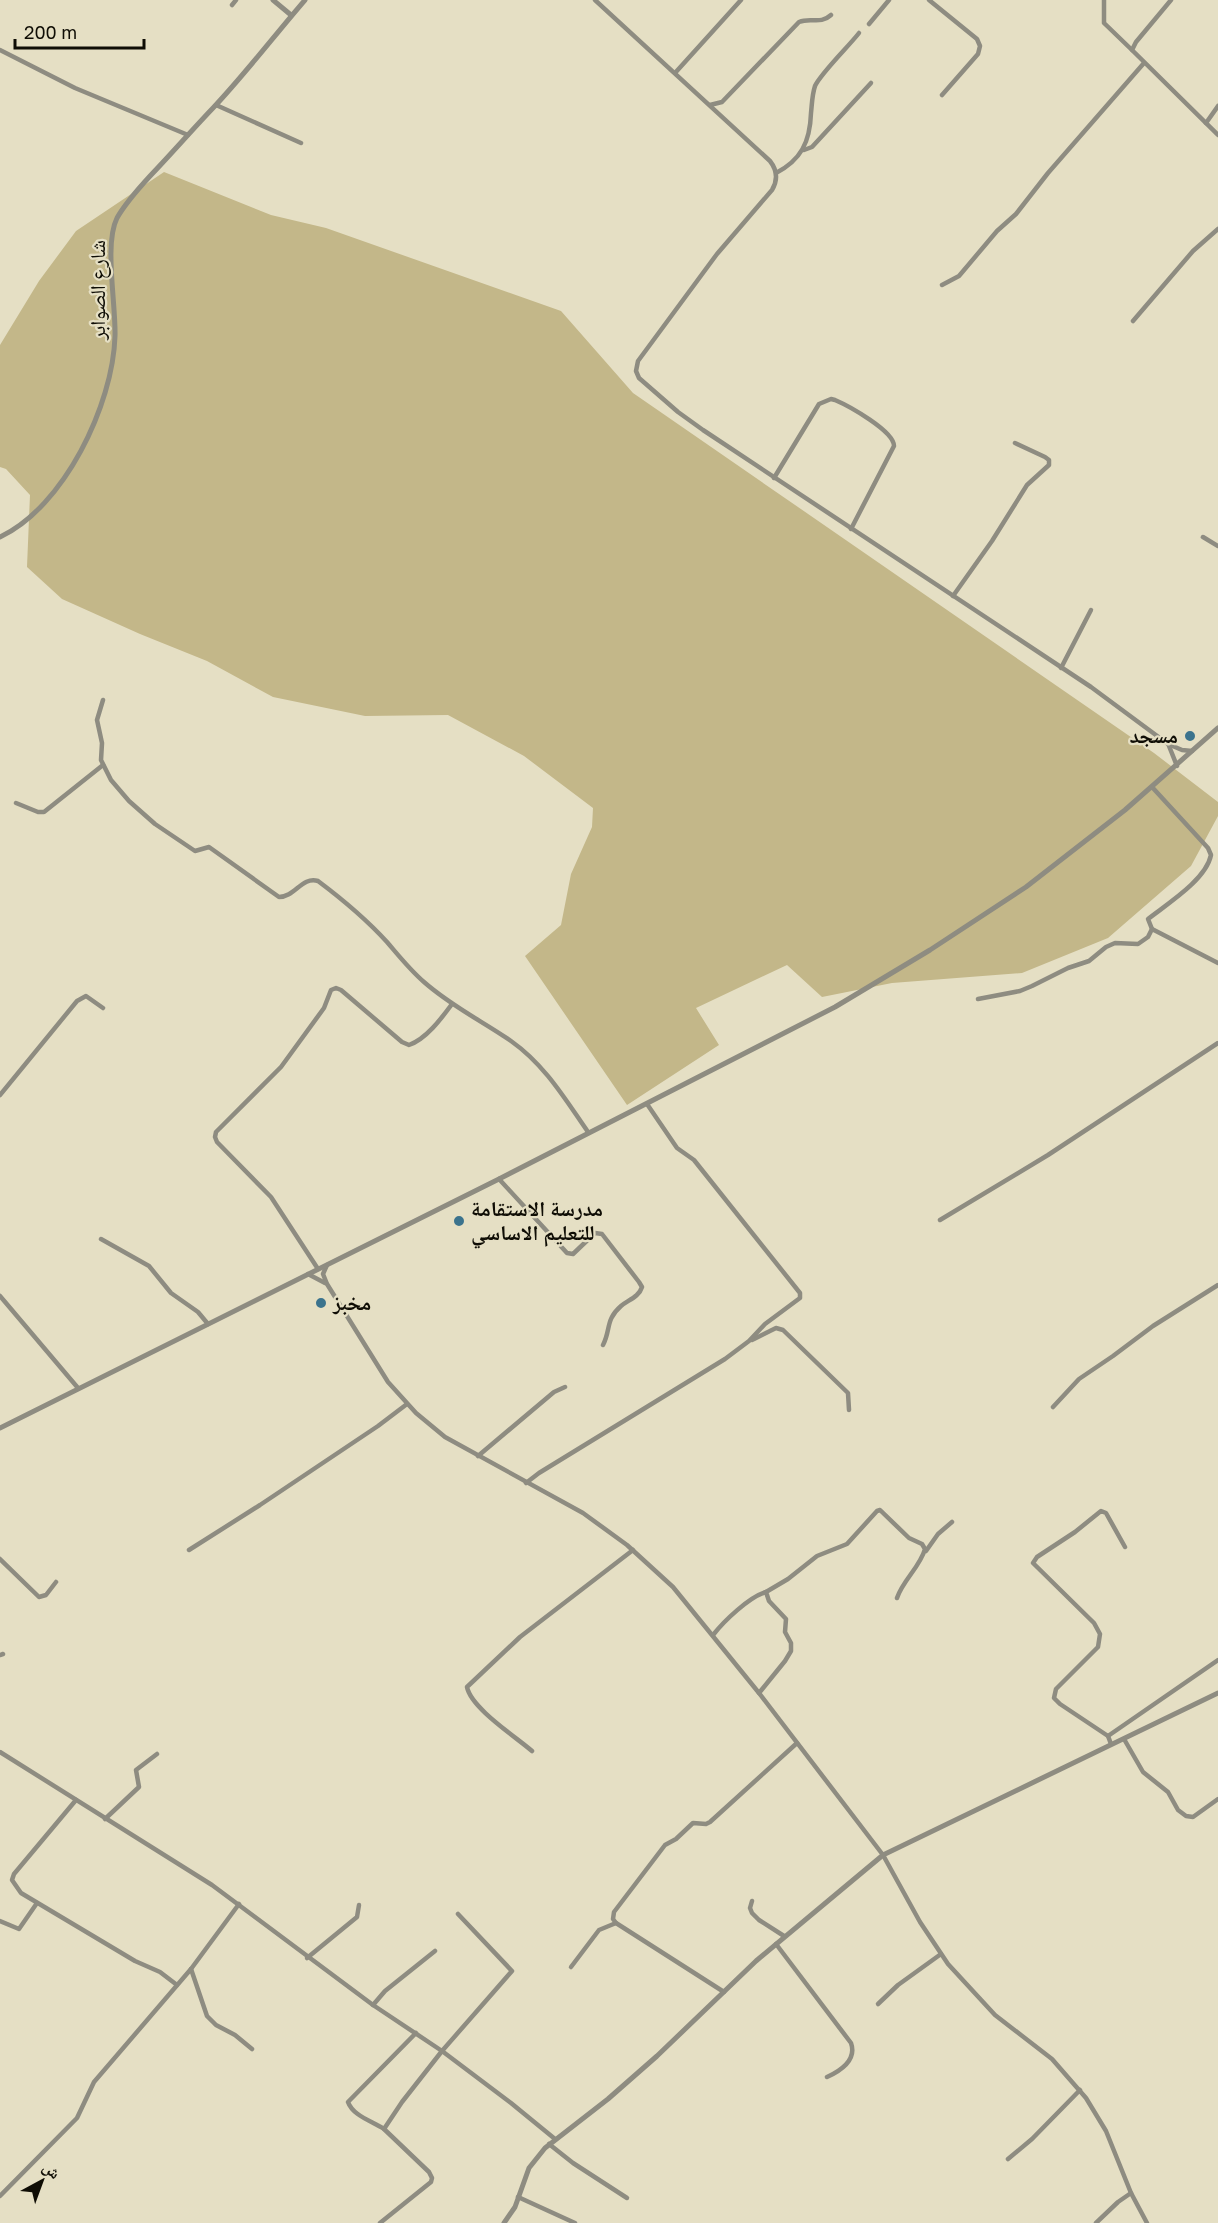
<svg xmlns="http://www.w3.org/2000/svg" width="1218" height="2223" font-family="'Golos Text','Noto Naskh Arabic',sans-serif">
  <rect width="100%" height="100%" fill="#e5dfc4"/>
  <path fill="#c3b789" d="M 164,172 L 271,215 L 326,228 L 561,311 L 633,393 L 1154,753 L 1218,802 L 1218,816 L 1191,866 L 1108,938 L 1022,973 L 892,983 L 822,997 L 787,965 L 696,1008 L 719,1045 L 627,1105 L 525,956 L 561,925 L 571,874 L 592,827 L 593,808 L 524,756 L 448,715 L 365,716 L 273,697 L 207,661 L 140,634 L 62,599 L 27,567 L 30,495 L 6,469 L 0,467 L 0,345 L 39,281 L 76,231 Z"/>
  <g fill="none" stroke-linecap="round" stroke-linejoin="round">
    <g stroke="#8e8c81" stroke-width="4.5">
      <path d="M 595,0 L 770,161 C 777,170 778,180 772,190 L 717,254 L 638,361 L 636,371 L 639,378 L 678,412 L 703,430 L 1091,687 L 1168,744 L 1182,750 L 1192,751"/>
      <path d="M 929,0 L 977,39 L 980,46 L 978,54 L 942,95"/>
      <path d="M 1104,0 L 1104,23 L 1132,50"/>
      <path d="M 1171,0 L 1136,42 L 1132,50 L 1218,135"/>
      <path d="M 232,5 L 236,0"/>
      <path d="M 869,24 L 889,0"/>
      <path d="M 0,50 L 75,88 L 188,135"/>
      <path d="M 675,73 L 741,0"/>
      <path d="M 216,105 L 301,143"/>
      <path d="M 710,105 L 722,102 L 799,22 C 811,17 820,25 831,15"/>
      <path d="M 1206,123 L 1218,106"/>
      <path d="M 804,150 L 812,147 L 871,83"/>
      <path d="M 776,173 C 801,160 810,142 811,113 C 812,104 812,95 815,86 C 821,73 849,46 859,33"/>
      <path d="M 942,285 L 959,276 L 997,231 L 1016,214 L 1048,173 L 1144,63"/>
      <path d="M 1133,321 L 1193,251 L 1218,229"/>
      <path d="M 774,478 L 819,404 L 831,399 L 835,400 C 849,406 894,431 894,446 L 851,529"/>
      <path d="M 1203,537 L 1218,546"/>
      <path d="M 953,596 L 992,541 L 1027,485 L 1049,465 L 1049,460 L 1045,457 L 1015,443"/>
      <path d="M 1061,668 L 1091,610"/>
      <path d="M 103,700 L 97,720 L 102,743 L 101,760 L 111,780 L 129,801 L 155,824 L 195,851 L 209,847 L 279,897 C 295,897 302,876 318,881 C 342,899 366,919 387,942 C 399,956 410,970 424,982 C 451,1006 482,1021 511,1041 C 545,1065 565,1099 588,1132"/>
      <path d="M 1169,746 L 1177,766"/>
      <path d="M 1152,787 L 1208,848 L 1211,855 C 1206,880 1167,904 1148,919 L 1152,929"/>
      <path d="M 16,803 L 38,812 L 44,812 L 103,765"/>
      <path d="M 978,999 L 1020,991 L 1032,986 L 1068,968 L 1089,961 L 1106,947 L 1115,943 L 1138,944 L 1148,937 L 1152,929 L 1218,963"/>
      <path d="M 0,1095 L 77,1001 L 86,996 L 103,1008"/>
      <path d="M 499,1179 L 567,1253 L 573,1254 L 595,1233 L 602,1234 L 639,1282 L 642,1287 C 639,1297 628,1300 621,1306 C 605,1320 611,1330 603,1345"/>
      <path d="M 940,1220 L 1048,1155 L 1218,1043"/>
      <path d="M 101,1239 L 149,1266 L 171,1293 L 198,1312 L 208,1324"/>
      <path d="M 327,1265 L 323,1274 L 327,1284 L 388,1382 L 416,1413 L 445,1437 L 583,1513 L 627,1545 L 673,1587 L 759,1693 L 883,1855 L 920,1922 L 948,1964 L 995,2015 L 1052,2059 L 1086,2098 L 1106,2131 L 1131,2193 L 1147,2223"/>
      <path d="M 318,1269 L 271,1197 L 217,1142 L 215,1137 L 216,1132 L 281,1067 L 324,1008 L 331,990 L 336,988 L 341,990 L 402,1042 L 409,1045 C 426,1039 441,1019 452,1004"/>
      <path d="M 308,1274 L 325,1283"/>
      <path d="M 0,1296 L 78,1388"/>
      <path d="M 752,1340 L 776,1328 L 783,1330 L 848,1393 L 849,1410"/>
      <path d="M 1053,1407 L 1079,1379 L 1113,1356 L 1153,1326 L 1218,1285"/>
      <path d="M 478,1456 L 554,1392 L 565,1387"/>
      <path d="M 526,1483 L 539,1473 L 725,1359 L 749,1341 L 765,1324 L 800,1298 L 800,1293 L 694,1160 L 677,1148 L 647,1104"/>
      <path d="M 189,1550 L 260,1505 L 378,1426 L 407,1404"/>
      <path d="M 926,1551 L 938,1534 L 952,1522"/>
      <path d="M 0,1559 L 39,1597 L 46,1595 L 56,1582"/>
      <path d="M 713,1635 C 724,1621 749,1597 766,1592"/>
      <path d="M 0,1655 L 3,1654"/>
      <path d="M 759,1693 L 785,1661 L 791,1651 L 791,1643 L 785,1632 L 786,1619 L 769,1601 L 766,1592 L 788,1579 L 817,1556 L 847,1544 L 877,1511 L 880,1510 L 909,1538 L 922,1544 L 925,1549 C 920,1567 903,1580 897,1598"/>
      <path d="M 1108,1736 L 1218,1660"/>
      <path d="M 1124,1739 L 1143,1772 L 1168,1792 L 1178,1810 L 1186,1816 L 1193,1817 L 1218,1799"/>
      <path d="M 1111,1744 L 1108,1736 L 1060,1704 L 1054,1698 L 1056,1689 L 1098,1647 L 1100,1634 L 1094,1623 L 1033,1563 L 1037,1557 L 1075,1532 L 1101,1511 L 1106,1513 L 1125,1547"/>
      <path d="M 532,1751 C 516,1737 471,1708 467,1687 L 520,1637 L 633,1550"/>
      <path d="M 0,1752 L 212,1885 L 373,2005"/>
      <path d="M 76,1800 L 14,1874 L 12,1880 L 21,1893 L 135,1961 L 160,1972 L 177,1985"/>
      <path d="M 105,1819 L 139,1787 L 136,1770 L 157,1754"/>
      <path d="M 752,1901 L 750,1908 L 752,1913 L 759,1920 L 784,1936"/>
      <path d="M 458,1914 L 512,1971 L 442,2051 L 511,2103 L 555,2139"/>
      <path d="M 0,1921 L 19,1929 L 37,1903"/>
      <path d="M 776,1944 L 851,2043 C 857,2060 840,2071 827,2077"/>
      <path d="M 307,1958 L 357,1917 L 359,1905"/>
      <path d="M 571,1967 L 599,1930 L 616,1923"/>
      <path d="M 191,1969 L 207,2016 L 216,2025 L 235,2035 L 252,2049"/>
      <path d="M 724,1992 L 616,1923 L 613,1919 L 614,1912 L 665,1845 L 676,1839 L 693,1823 L 706,1824 L 710,1822 L 797,1743"/>
      <path d="M 878,2004 L 898,1985 L 941,1954"/>
      <path d="M 384,2129 C 372,2121 353,2116 348,2102 L 416,2033"/>
      <path d="M 549,2144 L 573,2163 L 627,2198"/>
      <path d="M 1008,2159 L 1032,2139 L 1080,2090"/>
      <path d="M 0,2196 L 77,2118 L 94,2082 L 191,1969 L 239,1904"/>
      <path d="M 518,2197 L 575,2223"/>
      <path d="M 380,2223 L 431,2182 L 432,2178 L 429,2172 L 384,2129 L 402,2102 L 442,2051 L 373,2005 L 385,1991 L 435,1951"/>
      <path d="M 1096,2223 L 1118,2202 L 1131,2193"/>
    </g>
    <g stroke="#8e8c81" stroke-width="5">
      <path d="M 273,0 L 291,15"/>
      <path d="M 0,537 C 64,507 113,405 115,336 C 116,304 104,244 117,218 C 126,202 139,188 151,175 C 172,153 192,130 213,108 C 245,74 274,36 305,0"/>
      <path d="M 0,1428 L 499,1179 L 835,1007 L 930,950 L 1026,887 L 1125,810 L 1218,728"/>
      <path d="M 504,2223 L 515,2207 L 529,2168 L 545,2148 L 608,2099 L 657,2056 L 756,1961 L 883,1855 L 1218,1693"/>
    </g>
  </g>
  <g fill="#3b738d" stroke="#e5dfc4" stroke-width="2">
    <circle cx="1190" cy="736" r="6"/>
    <circle cx="459" cy="1221" r="6"/>
    <circle cx="321" cy="1303" r="6"/>
  </g>
  <g text-anchor="middle" stroke-width="4.5" stroke-linejoin="round" paint-order="stroke">
    <g font-size="21" fill="#0f0d05" stroke="#e5dfc4">
      <text transform="translate(98 290) rotate(-90)" y="7">شارع الصوابر</text>
    </g>
    <g font-size="21" font-weight="bold" fill="#0f0d05" stroke="#e5dfc4" text-anchor="start">
      <text x="1178" y="743" text-anchor="end">مسجد</text>
      <text x="471" y="1216">مدرسة الاستقامة<tspan x="471" dy="24">للتعليم الاساسي</tspan></text>
      <text x="333" y="1310">مخبز</text>
    </g>
  </g>
  <g transform="translate(42 2181) rotate(41)" stroke="#e5dfc4" stroke-width="4.5" paint-order="stroke">
  <path d="M0-4.5L10 22L0 15L-10 22Z" fill="#0f0d05"/>
  <text y="-9" font-size="16" font-weight="bold" text-anchor="middle" fill="#0f0d05">ش</text>
  </g>
  <path d="M15 39v9h129v-9" fill="none" stroke="#0f0d05" stroke-width="3"/>
  <text x="24" y="39" font-size="18" fill="#0f0d05" stroke="#e5dfc4" stroke-width="4.5" paint-order="stroke">200 m</text>
</svg>
